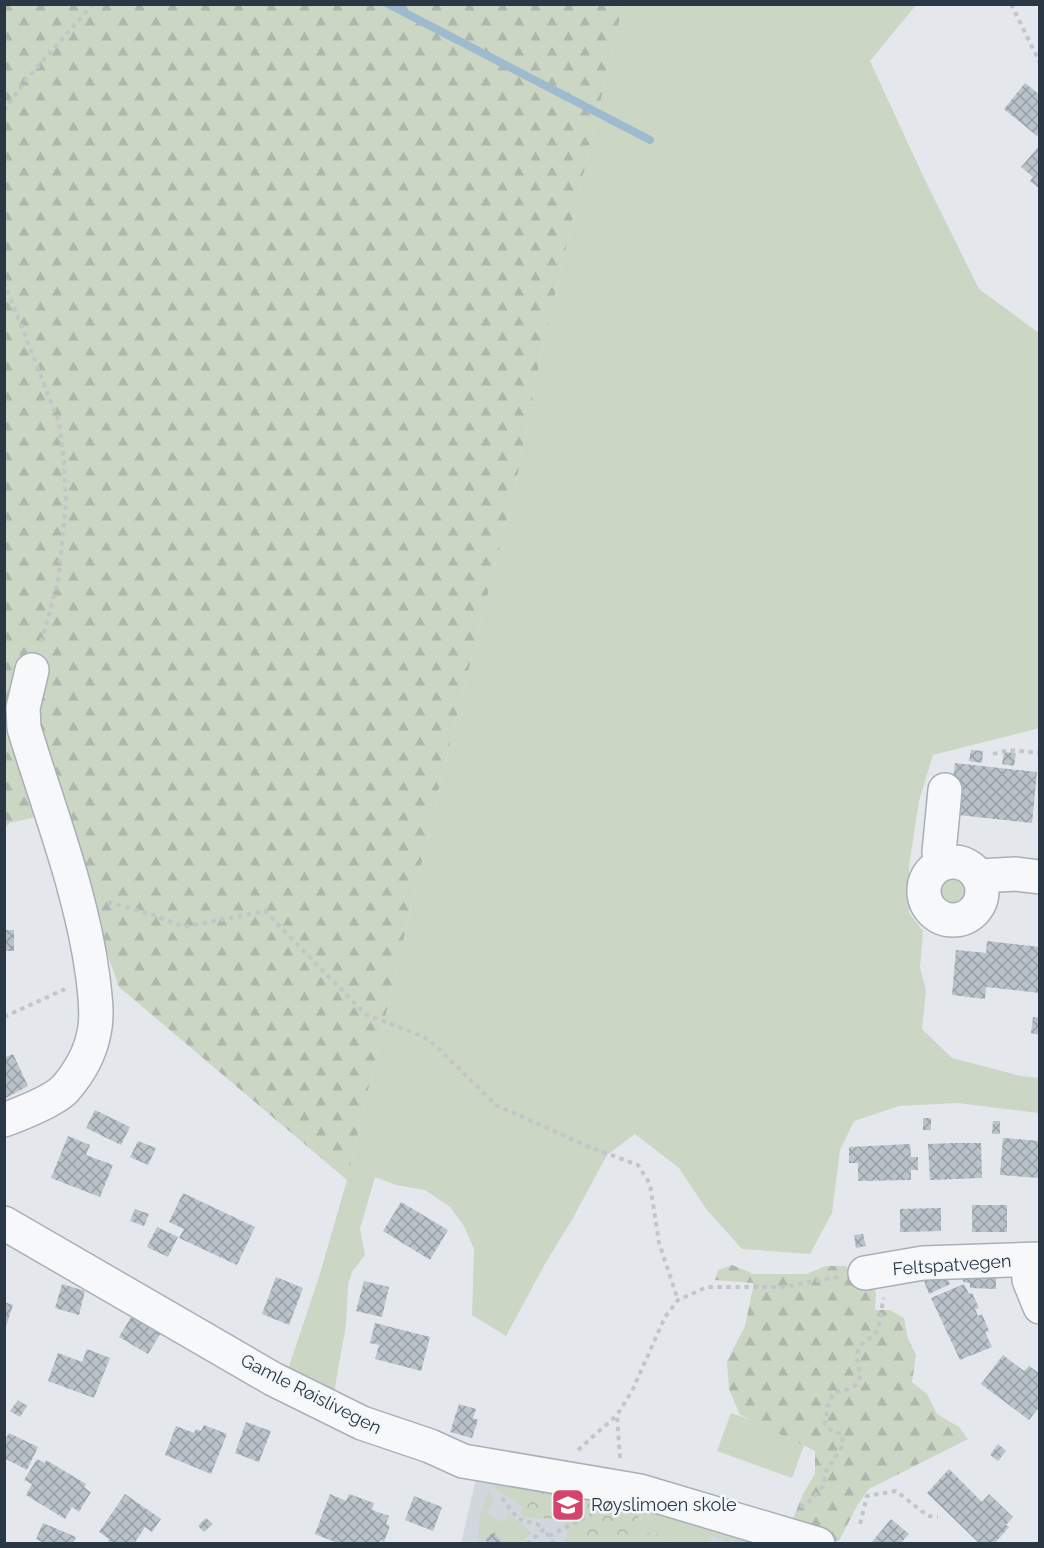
<svg xmlns="http://www.w3.org/2000/svg" width="1044" height="1548" font-family="Raleway,sans-serif">
  <defs>
    <pattern id="forest-firs" width="22" height="20" patternUnits="userSpaceOnUse" patternTransform="scale(1.5)"><rect width="22" height="20" fill="#cbd6c4"/><path d="M5 1l3.5 6h-7zM16 11l3.5 6h-7z" fill="#aeb8aa"/></pattern>
    <pattern id="park-crowns" width="20" height="18" patternUnits="userSpaceOnUse" patternTransform="scale(1.5)"><rect width="20" height="18" fill="#cbd6c4"/><path d="M2 6a3 3 0 1 1 6 0M12 15a3 3 0 1 1 6 0" fill="none" stroke="#aeb8aa"/></pattern>
    <pattern id="building-cross-hatch" width="8" height="8" patternUnits="userSpaceOnUse" patternTransform="scale(1.5)"><rect width="8" height="8" fill="#bac2ca"/><path d="M0 0l8 8M0 8l8-8" fill="none" stroke="#979fa6"/></pattern>
  </defs>
  <rect width="100%" height="100%" fill="#e4e8ec"/>
  <path fill="#d2d7de" d="M 478,1470 L 797,1544 L 461,1544 Z"/>
  <g fill="#cbd6c4">
    <path d="M 623,5 L 916,5 L 870,61 L 924,178 L 979,289 L 1039,333 L 1040,728 L 933,755 L 919,801 L 909,866 L 909,913 L 923,931 L 920,967 L 926,991 L 922,1029 L 952,1058 L 1021,1076 L 1039,1078 L 1039,1113 L 958,1103 L 899,1106 L 854,1121 L 840,1150 L 832,1213 L 810,1254 L 742,1249 L 707,1210 L 679,1168 L 635,1134 L 607,1155 L 573,1218 L 545,1264 L 506,1336 L 472,1315 L 474,1249 L 464,1226 L 450,1207 L 425,1190 L 396,1185 L 375,1177 L 360,1229 L 365,1255 L 352,1272 L 348,1285 L 346,1325 L 333,1398 L 285,1378 L 319,1277 L 347,1180 L 446,759 L 516,483 L 540,359 Z"/>
    <circle cx="953" cy="892" r="21"/>
    <path d="M 731,1413 L 806,1440 L 792,1478 L 717,1451 Z"/>
    <path d="M 481,1474 L 602,1490 L 759,1543 L 730,1543 L 713,1536 L 709,1543 L 674,1543 L 668,1540 L 667,1534 L 647,1533 L 641,1518 L 632,1504 L 528,1485 L 522,1506 L 500,1492 Z"/>
    <path d="M 488,1491 L 494,1499 L 487,1510 L 487,1513 L 500,1521 L 504,1521 L 509,1513 C 516,1522 525,1523 531,1533 L 520,1543 L 478,1543 L 480,1516 Z"/>
  </g>
  <g fill="url(#forest-firs)">
    <path d="M 5,5 L 623,5 L 540,359 L 516,483 L 446,759 L 347,1180 L 119,987 L 46,782 L 18,694 L 5,701 Z"/>
    <path d="M 10,711 L 41,816 L 9,823 L 5,828 L 5,715 Z"/>
    <path d="M 732,1265 L 754,1274 L 806,1274 L 826,1266 L 845,1266 L 864,1279 L 872,1281 L 876,1294 L 875,1310 L 890,1310 L 904,1318 L 908,1339 L 916,1355 L 912,1382 L 927,1394 L 937,1414 L 959,1427 L 968,1439 L 869,1489 L 858,1504 L 839,1541 L 799,1533 L 789,1529 L 803,1494 L 815,1474 L 815,1451 L 740,1415 L 729,1389 L 727,1361 L 745,1326 L 754,1283 L 715,1280 L 718,1270 Z"/>
  </g>
  <path fill="url(#park-crowns)" d="M 528,1485 L 632,1504 L 647,1533 L 667,1534 L 668,1540 L 674,1543 L 564,1543 L 568,1534 L 564,1521 L 558,1519 L 522,1517 L 522,1506 Z"/>
  <g fill="none" stroke-linecap="round" stroke-linejoin="round">
    <path stroke="#9dbbcd" stroke-width="8" d="M 388,4 L 650,140"/>
  </g>
  <g fill="url(#building-cross-hatch)">
    <path d="M 1025,83 L 1040,95 L 1040,132 L 1037,136 L 1004,109 Z"/>
    <path d="M 1040,145 L 1040,189 L 1030,181 L 1033,177 L 1021,167 Z"/>
    <path d="M 971,750 L 983,751 L 982,763 L 969,761 Z"/>
    <path d="M 1004,752 L 1016,753 L 1014,766 L 1002,764 Z"/>
    <path d="M 955,763 L 1037,772 L 1032,823 L 949,814 Z"/>
    <rect x="5" y="930" width="9" height="21"/>
    <path d="M 987,941 L 1040,947 L 1040,993 L 986,987 L 985,999 L 952,995 L 956,950 L 986,953 Z"/>
    <path d="M 1033,1017 L 1040,1018 L 1040,1035 L 1031,1033 Z"/>
    <path d="M 13,1054 L 28,1086 L 4,1099 L 4,1058 Z"/>
    <path d="M 95,1110 L 130,1127 L 121,1145 L 86,1128 Z"/>
    <rect x="923" y="1118" width="8" height="12"/>
    <path d="M 993,1121 L 1000,1121 L 1000,1134 L 992,1134 Z"/>
    <path d="M 68,1136 L 90,1145 L 86,1155 L 113,1165 L 100,1197 L 51,1178 Z"/>
    <path d="M 1003,1138 L 1040,1141 L 1040,1178 L 1000,1175 Z"/>
    <path d="M 138,1141 L 156,1148 L 148,1165 L 130,1157 Z"/>
    <path d="M 954,1143 L 981,1143 L 982,1178 L 930,1180 L 928,1144 Z"/>
    <path d="M 910,1144 L 911,1157 L 918,1157 L 918,1170 L 911,1170 L 911,1180 L 858,1181 L 858,1163 L 849,1163 L 849,1147 Z"/>
    <path d="M 183,1193 L 255,1227 L 237,1265 L 179,1238 L 184,1229 L 169,1222 Z"/>
    <path d="M 401,1202 L 448,1230 L 430,1260 L 383,1231 Z"/>
    <rect x="972" y="1205" width="35" height="27"/>
    <path d="M 941,1208 L 941,1231 L 900,1232 L 900,1209 Z"/>
    <path d="M 135,1209 L 149,1214 L 144,1226 L 130,1221 Z"/>
    <path d="M 157,1227 L 178,1237 L 168,1257 L 147,1247 Z"/>
    <path d="M 863,1234 L 866,1246 L 856,1248 L 854,1235 Z"/>
    <path d="M 944,1272 L 950,1284 L 929,1294 L 924,1281 Z"/>
    <path d="M 996,1272 L 996,1289 L 970,1288 L 970,1283 L 963,1282 L 963,1274 Z"/>
    <path d="M 276,1277 L 303,1288 L 289,1325 L 262,1314 Z"/>
    <path d="M 364,1281 L 389,1287 L 382,1317 L 356,1311 Z"/>
    <path d="M 62,1284 L 85,1291 L 79,1315 L 55,1308 Z"/>
    <path d="M 964,1284 L 969,1294 L 972,1293 L 979,1308 L 975,1309 L 978,1316 L 982,1314 L 989,1331 L 985,1332 L 992,1347 L 960,1360 L 931,1298 Z"/>
    <path d="M 4,1302 L 13,1305 L 5,1329 L 4,1329 Z"/>
    <path d="M 133,1314 L 162,1331 L 148,1354 L 119,1337 Z"/>
    <path d="M 375,1323 L 430,1337 L 421,1371 L 375,1359 L 379,1345 L 370,1343 Z"/>
    <path d="M 87,1349 L 110,1358 L 94,1398 L 48,1381 L 58,1353 L 82,1362 Z"/>
    <path d="M 1003,1355 L 1024,1371 L 1029,1366 L 1040,1374 L 1040,1406 L 1029,1420 L 981,1384 Z"/>
    <path d="M 18,1400 L 27,1406 L 20,1417 L 10,1411 Z"/>
    <path d="M 459,1404 L 476,1409 L 473,1418 L 478,1420 L 472,1438 L 450,1432 Z"/>
    <path d="M 246,1422 L 271,1431 L 259,1462 L 235,1453 Z"/>
    <path d="M 204,1425 L 227,1434 L 211,1474 L 165,1455 L 176,1426 L 194,1433 L 196,1429 L 201,1431 Z"/>
    <path d="M 9,1433 L 38,1447 L 27,1470 L 4,1458 L 4,1441 Z"/>
    <path d="M 998,1444 L 1006,1451 L 998,1461 L 990,1455 Z"/>
    <path d="M 37,1459 L 45,1463 L 46,1460 L 86,1484 L 84,1487 L 91,1492 L 79,1512 L 72,1507 L 65,1519 L 26,1495 L 32,1484 L 24,1480 Z"/>
    <path d="M 949,1469 L 982,1502 L 989,1494 L 1013,1517 L 1006,1525 L 1009,1527 L 994,1544 L 980,1544 L 927,1493 Z"/>
    <path d="M 125,1494 L 161,1519 L 152,1532 L 145,1527 L 134,1544 L 111,1544 L 108,1541 L 109,1539 L 99,1532 Z"/>
    <path d="M 330,1494 L 346,1501 L 349,1494 L 374,1503 L 372,1510 L 389,1516 L 386,1524 L 390,1526 L 384,1542 L 380,1540 L 379,1544 L 340,1544 L 315,1534 Z"/>
    <path d="M 414,1496 L 442,1507 L 433,1531 L 405,1520 Z"/>
    <path d="M 206,1518 L 213,1524 L 204,1532 L 198,1526 Z"/>
    <path d="M 891,1519 L 909,1534 L 900,1544 L 873,1544 L 872,1542 Z"/>
    <path d="M 43,1523 L 76,1537 L 73,1544 L 46,1544 L 36,1539 Z"/>
    <path d="M 494,1532 L 502,1544 L 489,1544 L 485,1539 Z"/>
  </g>
  <g fill="none" stroke-linecap="round" stroke-linejoin="round">
    <defs>
      <g id="minor">
        <circle cx="953" cy="891" r="29"/>
        <path d="M 941,864 L 939,852 L 945,790"/>
        <path d="M 979,876 L 1016,874 L 1040,877"/>
        <path d="M 4,1120 C 20,1114 54,1101 65,1089 C 79,1073 90,1054 94,1033 C 98,1016 95,995 93,978 C 82,893 49,810 24,728 L 23,708 L 32,670"/>
        <path d="M 4,1223 L 273,1379 L 362,1423 L 430,1446 L 463,1461 L 640,1491 L 818,1544"/>
        <path d="M 1028,1261 L 1029,1280 L 1040,1307"/>
        <path d="M 865,1273 L 923,1263 L 1040,1259"/>
      </g>
    </defs>
    <use href="#minor" stroke="#a8b0b7" stroke-width="36"/>
    <g stroke="#c2c6cb" stroke-width="4" stroke-dasharray="4.5 4.5" stroke-linecap="butt">
      <path d="M 1011,4 L 1040,63"/>
      <path d="M 4,111 L 25,81 L 93,4"/>
      <path d="M 4,282 L 59,422 L 64,461 L 66,501 L 58,582 L 41,643"/>
      <path d="M 993,754 L 1009,750 L 1040,753"/>
      <path d="M 108,902 L 151,914 L 184,927 L 265,911 L 365,1014 L 424,1037 L 438,1048 L 496,1105 L 587,1146 L 638,1165 L 650,1184 L 659,1243 L 678,1300"/>
      <path d="M 4,1017 L 65,989"/>
      <path d="M 578,1450 L 617,1415"/>
      <path d="M 620,1458 L 617,1415 L 632,1391 L 665,1317 L 678,1300 L 707,1287 L 782,1287 L 838,1277"/>
      <path d="M 502,1498 L 518,1519 L 537,1524 L 544,1529"/>
      <path d="M 800,1507 L 811,1500 L 823,1486 L 826,1472 L 843,1445 L 842,1434 L 832,1431 L 825,1424 L 829,1401 L 835,1392 C 843,1390 852,1390 857,1383 C 865,1373 854,1363 858,1351 C 861,1340 872,1340 877,1331 C 881,1322 881,1307 884,1298"/>
      <path d="M 860,1524 L 867,1496 L 896,1491 L 928,1516 L 938,1517"/>
      <path d="M 549,1536 L 592,1514"/>
      <path d="M 667,1543 L 667,1544"/>
      <path d="M 527,1544 L 544,1529 L 554,1544"/>
    </g>
    <use href="#minor" stroke="#f7f8fa" stroke-width="33"/>
  </g>
  <defs>
    <symbol id="school-square" viewBox="-11 -11 22 22"><rect x="-9" y="-9" width="18" height="18" rx="4" fill="#d5446c" stroke="#f4f7f9"/><path d="M0-5L7-2L0 1L-7-2ZM-4 1L0 2.5L4 1V4Q0 6-4 4Z" fill="#fff"/></symbol>
  </defs>
  <g fill-rule="evenodd">
    <use href="#school-square" x="549" y="1486" width="38" height="38"/>
  </g>
  <g text-anchor="middle" stroke-width="5" stroke-linejoin="round" paint-order="stroke">
    <g font-size="18" fill="#2a3846" stroke="#f4f7f9">
      <text transform="translate(952 1265) rotate(-4)" y="6">Feltspatvegen</text>
      <text transform="translate(311 1394) rotate(27)" y="6">Gamle Røislivegen</text>
    </g>
    <g font-size="18" fill="#2a3846" stroke="#f4f7f9" text-anchor="start">
      <text x="591" y="1511">Røyslimoen skole</text>
    </g>
  </g>
  <rect width="1044" height="1548" fill="none" stroke="#2a3846" stroke-width="12"/>
</svg>
